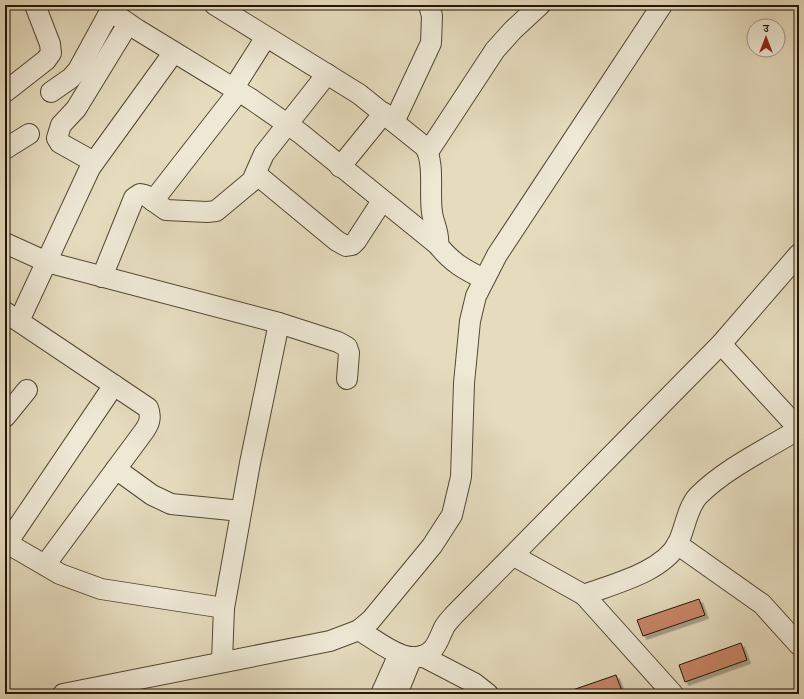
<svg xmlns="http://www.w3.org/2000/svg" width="804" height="699" font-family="Alegreya,'Noto Serif Devanagari',serif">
  <defs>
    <filter id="shadow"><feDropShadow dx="3.5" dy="3.5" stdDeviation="0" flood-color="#0004"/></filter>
  </defs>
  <rect width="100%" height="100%" fill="#e5dcbe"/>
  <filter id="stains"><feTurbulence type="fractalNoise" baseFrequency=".005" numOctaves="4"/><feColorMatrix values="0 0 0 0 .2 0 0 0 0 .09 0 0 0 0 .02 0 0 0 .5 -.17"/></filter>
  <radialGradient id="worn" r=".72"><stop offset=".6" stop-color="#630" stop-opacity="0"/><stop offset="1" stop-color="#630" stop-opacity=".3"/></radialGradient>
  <g fill="#ca876b" stroke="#221505" filter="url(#shadow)">
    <path d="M 699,599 L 705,615 L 643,636 L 637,620 Z"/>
    <path d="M 741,643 L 747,660 L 685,682 L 679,665 Z"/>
    <path d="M 616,675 L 622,691 L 612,694 L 561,694 Z"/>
  </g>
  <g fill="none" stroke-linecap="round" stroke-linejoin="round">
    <defs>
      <g id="minor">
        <path d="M 215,5 L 359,94 L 425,147 C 435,163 429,193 432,212 C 433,223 440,233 438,245"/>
        <path d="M 233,89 L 266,37"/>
        <path d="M 5,92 L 46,60 L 51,53 L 50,44 L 35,5"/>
        <path d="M 51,92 L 71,78 L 78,70 L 108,15 L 113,13 L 138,30 L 251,99 L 300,133 L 438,245 C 451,262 465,270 484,279"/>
        <path d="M 394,122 L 431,43 L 432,16 L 429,5"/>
        <path d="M 5,149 L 29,134"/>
        <path d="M 428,152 L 495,50 L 513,30 L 540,5"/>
        <path d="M 94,162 L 60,143 L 57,138 L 61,125 L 76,109 L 128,24"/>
        <path d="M 340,167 L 384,113"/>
        <path d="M 256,174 L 337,241 L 346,246 L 352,245 L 356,241 L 382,201"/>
        <path d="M 153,201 L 238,92"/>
        <path d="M 5,243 L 47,262 L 279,323 L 338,342 L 347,347 L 349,353 L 347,379"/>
        <path d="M 102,277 L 134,198 L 140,194 L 145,195 L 166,210 L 207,212 L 216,211 L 252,181 L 264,154 L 327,74"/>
        <path d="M 5,312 L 148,408 C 152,418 149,425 142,434 L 45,565"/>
        <path d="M 19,321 L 90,168 L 174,52"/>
        <path d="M 721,344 L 799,429"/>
        <path d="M 5,417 L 27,390"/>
        <path d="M 116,469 L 152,495 L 171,504 L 241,511"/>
        <path d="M 5,542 L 60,574 L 101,589 L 224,608"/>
        <path d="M 7,543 L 114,385"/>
        <path d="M 677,544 L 762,604 L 799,645"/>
        <path d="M 514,556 L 584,595 L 673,694"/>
        <path d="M 584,595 C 613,584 663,572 678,543 C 685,529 687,508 698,496 C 726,468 765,450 799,429"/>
        <path d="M 359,630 C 378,641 412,672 433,649 C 438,643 440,636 443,630 C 445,624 450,620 454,615 L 721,344 L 799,254"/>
        <path d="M 422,656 L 474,683 L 488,694"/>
        <path d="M 222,661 L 224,608 L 250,463 L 279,323"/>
        <path d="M 63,694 L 330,641 L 359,630 L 371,620 L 432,546 L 452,515 L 461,477 L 464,383 L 470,321 L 476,296 L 497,255 L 662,5"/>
        <path d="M 381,694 L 399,654"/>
        <path d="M 397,694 L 412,657"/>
      </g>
    </defs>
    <use href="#minor" stroke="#534733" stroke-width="22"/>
    <use href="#minor" stroke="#eee8d5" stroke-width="20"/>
  </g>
  <rect width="804" height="699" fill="none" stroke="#e5dcbe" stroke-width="20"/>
  <rect x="6" y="6" width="792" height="687" fill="none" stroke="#221505" stroke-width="2"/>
  <rect x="10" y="10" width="784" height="679" fill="none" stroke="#221505"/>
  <g transform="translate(766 38)"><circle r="19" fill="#eee8d5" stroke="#9c9482"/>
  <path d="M0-3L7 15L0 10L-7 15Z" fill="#8f2418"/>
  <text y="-6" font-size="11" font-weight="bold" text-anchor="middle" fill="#221505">उ</text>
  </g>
  <rect width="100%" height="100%" filter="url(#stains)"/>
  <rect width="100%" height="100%" fill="url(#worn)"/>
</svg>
